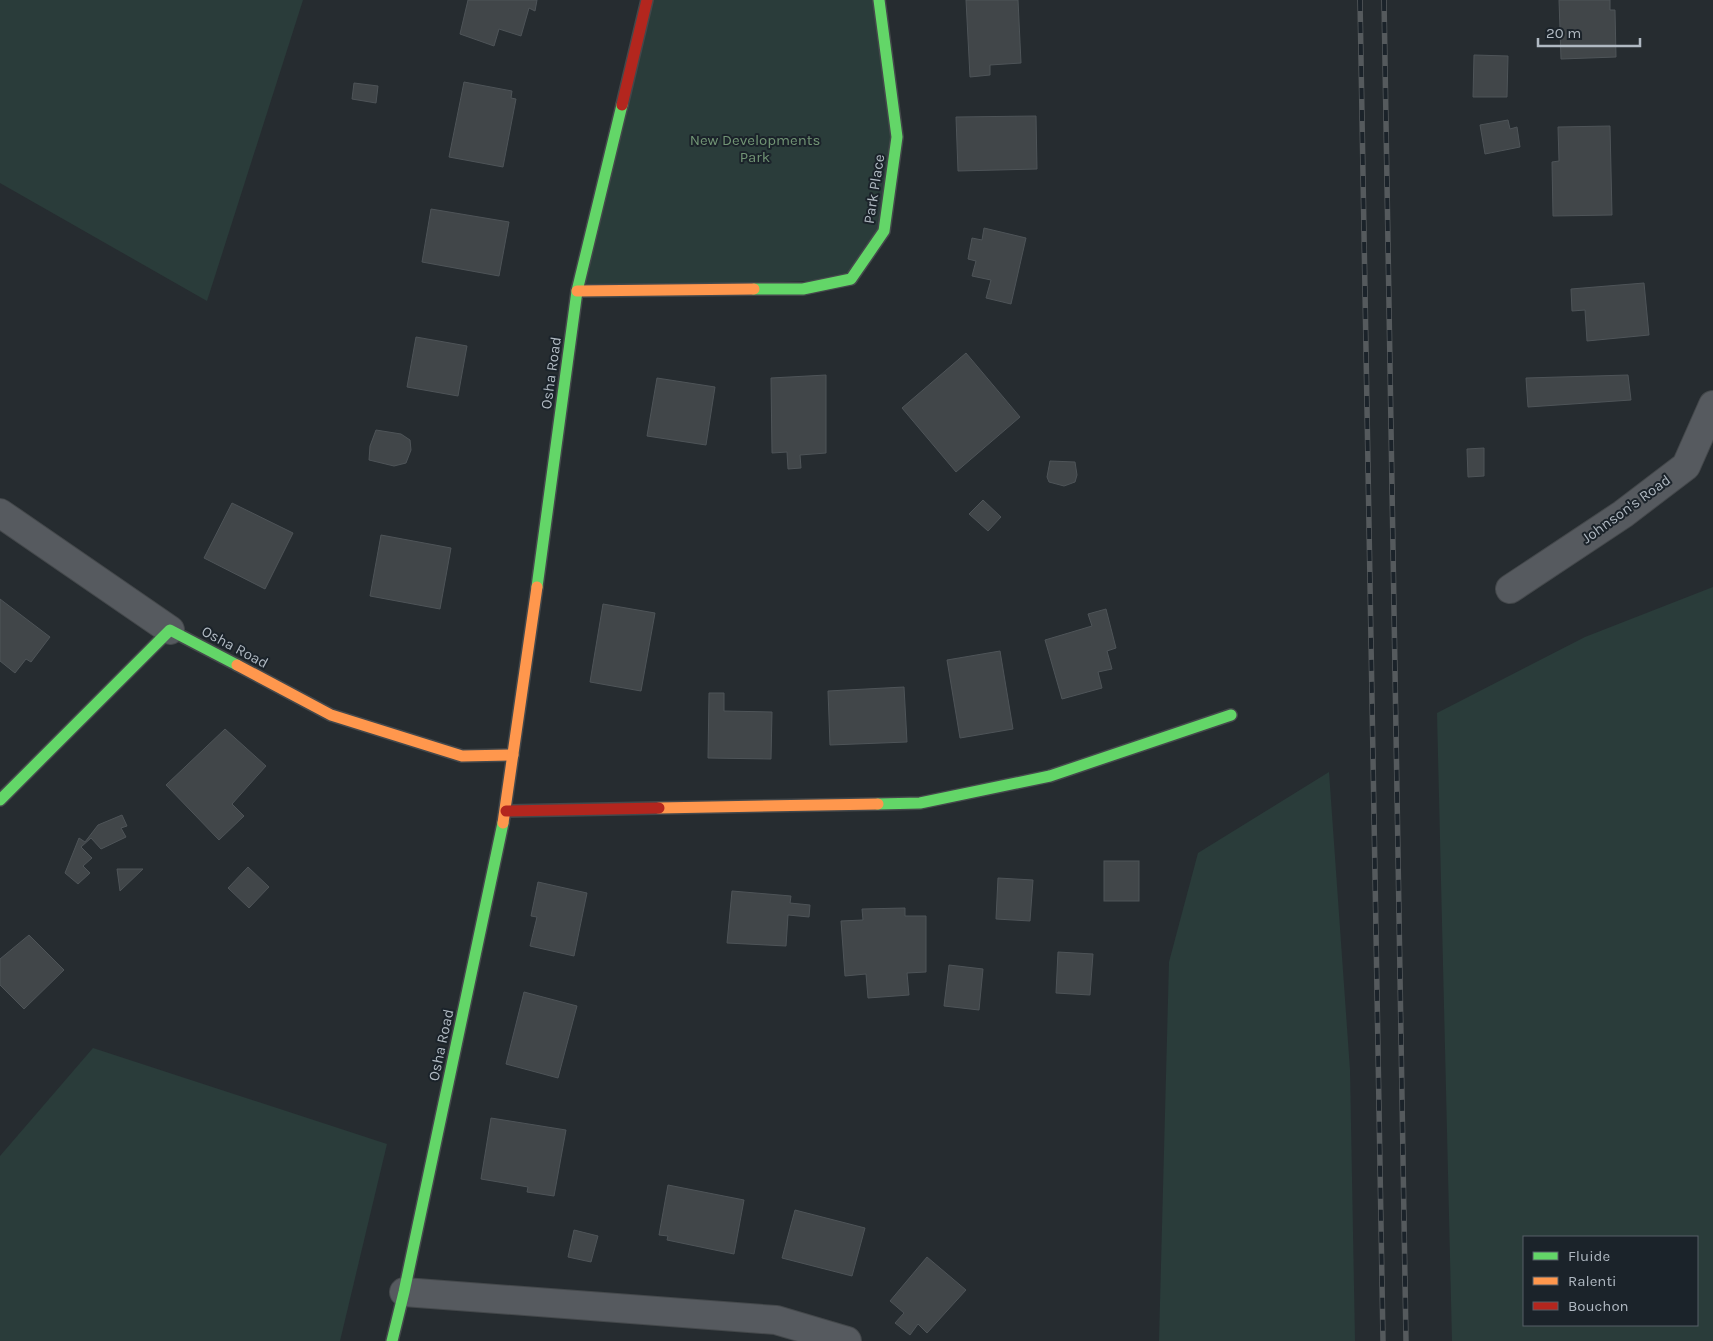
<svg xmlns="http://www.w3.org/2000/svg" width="1713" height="1341" font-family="Karla,sans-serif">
  <rect width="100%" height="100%" fill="#262c30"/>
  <g fill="#2a3c3a" fill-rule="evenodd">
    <path d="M 0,0 L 303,0 L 207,301 L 0,183 Z"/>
    <path d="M 647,0 L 879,0 L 897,137 L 884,231 L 851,279 L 577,291 Z"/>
    <path d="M 1713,587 L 1713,1341 L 1452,1341 L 1437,713 L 1585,637 ZM 1524,1237 L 1697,1237 L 1697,1325 L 1524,1325 Z"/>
    <path d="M 1329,772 L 1350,1070 L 1355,1341 L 1159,1341 L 1169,962 L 1198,853 Z"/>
    <path d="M 93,1048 L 387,1144 L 340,1341 L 0,1341 L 0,1156 Z"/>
  </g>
  <g fill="#414649" stroke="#4e5458">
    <path d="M 468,0 L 537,0 L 535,11 L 529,8 L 521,36 L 499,29 L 494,46 L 460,34 Z"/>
    <path d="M 966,0 L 1018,0 L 1021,63 L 990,65 L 990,75 L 970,77 Z"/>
    <path d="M 1559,0 L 1610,0 L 1610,10 L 1615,10 L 1616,57 L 1561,59 Z"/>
    <path d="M 1474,55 L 1508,56 L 1507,97 L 1473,97 Z"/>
    <path d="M 464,82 L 512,91 L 511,98 L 516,99 L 503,167 L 449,157 Z"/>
    <path d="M 354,83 L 378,86 L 376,103 L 352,99 Z"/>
    <path d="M 1036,116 L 1037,169 L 958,171 L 956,117 Z"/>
    <path d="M 1508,120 L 1510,129 L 1517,127 L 1520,147 L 1485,154 L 1480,125 Z"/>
    <path d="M 1610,126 L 1612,215 L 1553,216 L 1552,162 L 1559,161 L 1558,127 Z"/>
    <path d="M 431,209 L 509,222 L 499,276 L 422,262 Z"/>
    <path d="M 984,228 L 1026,238 L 1011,304 L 986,298 L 991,280 L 972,276 L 976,261 L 968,259 L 972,238 L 982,240 Z"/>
    <path d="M 1644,283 L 1649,335 L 1587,341 L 1585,310 L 1572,311 L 1571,289 Z"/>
    <path d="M 416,337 L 467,346 L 458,396 L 407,387 Z"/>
    <path d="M 966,353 L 1020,417 L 956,472 L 902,408 Z"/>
    <path d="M 826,375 L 826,453 L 800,455 L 801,468 L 788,469 L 787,452 L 772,453 L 771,378 Z"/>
    <path d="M 1628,375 L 1631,400 L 1528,407 L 1526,378 Z"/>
    <path d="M 657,378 L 715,387 L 706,445 L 647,436 Z"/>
    <path d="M 376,430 L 401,434 L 410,440 L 411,450 L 406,463 L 394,466 L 369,460 L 370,446 Z"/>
    <path d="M 1484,448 L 1484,476 L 1468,477 L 1467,449 Z"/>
    <path d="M 1050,461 L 1075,462 L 1077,475 L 1075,482 L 1064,486 L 1049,482 L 1047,477 Z"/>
    <path d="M 983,500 L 1001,517 L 988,531 L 969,514 Z"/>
    <path d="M 232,503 L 293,533 L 265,589 L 204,558 Z"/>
    <path d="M 381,535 L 451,548 L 440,609 L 370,596 Z"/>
    <path d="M 0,599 L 50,637 L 31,662 L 26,659 L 15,673 L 0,661 Z"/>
    <path d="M 603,604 L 655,613 L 641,691 L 590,682 Z"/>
    <path d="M 1106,609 L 1116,648 L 1107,651 L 1112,669 L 1098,672 L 1102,688 L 1062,699 L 1045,640 L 1092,626 L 1088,614 Z"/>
    <path d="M 1000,651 L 1013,729 L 960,738 L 947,660 Z"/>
    <path d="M 904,687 L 907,742 L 830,745 L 828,691 Z"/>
    <path d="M 709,693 L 724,693 L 724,711 L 772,712 L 771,759 L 708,758 Z"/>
    <path d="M 225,729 L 266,766 L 232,804 L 244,816 L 219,840 L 166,785 Z"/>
    <path d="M 122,815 L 127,826 L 121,828 L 126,837 L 101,849 L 91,838 L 81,847 L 92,858 L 83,866 L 90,873 L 78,884 L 65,873 L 79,838 L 85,842 L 98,825 Z"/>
    <rect x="1104" y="861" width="35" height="40"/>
    <path d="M 248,867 L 269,887 L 249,908 L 228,888 Z"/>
    <path d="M 117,869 L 143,869 L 120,891 Z"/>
    <path d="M 998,878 L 1033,880 L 1030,921 L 996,919 Z"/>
    <path d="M 538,882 L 587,893 L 574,956 L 530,946 L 537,917 L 531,916 Z"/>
    <path d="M 732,891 L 791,896 L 790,903 L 810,905 L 809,917 L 788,915 L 786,946 L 727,943 Z"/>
    <path d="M 905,908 L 905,916 L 926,916 L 926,972 L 907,973 L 909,995 L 868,998 L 866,974 L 845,976 L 841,921 L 863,920 L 862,909 Z"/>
    <path d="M 29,935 L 64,970 L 24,1009 L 0,985 L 0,959 Z"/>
    <path d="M 1058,952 L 1093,954 L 1090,995 L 1056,993 Z"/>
    <path d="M 949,965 L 983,969 L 979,1010 L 944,1006 Z"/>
    <path d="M 524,992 L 577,1006 L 558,1078 L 506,1064 Z"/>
    <path d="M 491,1118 L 566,1130 L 554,1196 L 527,1192 L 528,1187 L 481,1179 Z"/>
    <path d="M 668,1185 L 744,1200 L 734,1254 L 667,1240 L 668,1236 L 659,1235 Z"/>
    <path d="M 795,1210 L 865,1228 L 852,1276 L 782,1258 Z"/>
    <path d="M 574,1230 L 598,1236 L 591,1262 L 568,1257 Z"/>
    <path d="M 927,1257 L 966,1290 L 927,1333 L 918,1324 L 910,1335 L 895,1323 L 904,1313 L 890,1301 Z"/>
  </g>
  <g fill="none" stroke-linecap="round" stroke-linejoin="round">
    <defs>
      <g id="street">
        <path d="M 0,513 L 170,630"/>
        <path d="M 1510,589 L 1623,514 L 1686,466 L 1713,405"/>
        <path d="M 404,1292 L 776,1320 L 847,1341"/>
      </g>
      <g id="fast">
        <path d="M 754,289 L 803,289 L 851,279 L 884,231 L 897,137 L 879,0"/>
        <path d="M 537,587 L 577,291 L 622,105"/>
        <path d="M 0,800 L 170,630 L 237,665"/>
        <path d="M 878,804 L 920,803 L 1050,776 L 1231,715"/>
        <path d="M 392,1341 L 404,1292 L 503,823"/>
      </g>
      <g id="slow">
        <path d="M 577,291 L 754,289"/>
        <path d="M 237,665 L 331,715 L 462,756 L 513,755"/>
        <path d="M 659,808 L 878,804"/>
        <path d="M 503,823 L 537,587"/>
      </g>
      <g id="jam">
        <path d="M 622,105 L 647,0"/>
        <path d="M 506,811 L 659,808"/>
      </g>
    </defs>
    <use href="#street" stroke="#44484b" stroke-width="30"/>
    <use href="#fast" stroke="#44484b" stroke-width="14"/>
    <use href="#slow" stroke="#44484b" stroke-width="14"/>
    <use href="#jam" stroke="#44484b" stroke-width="14"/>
    <use href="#street" stroke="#565a5f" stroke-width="28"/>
    <use href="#fast" stroke="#63d668" stroke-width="11"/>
    <use href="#slow" stroke="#ff974d" stroke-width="11"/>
    <use href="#jam" stroke="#b3261e" stroke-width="11"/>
    <defs>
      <g id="rail">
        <path d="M 1360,0 L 1383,1341"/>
        <path d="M 1384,0 L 1406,1341"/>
      </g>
    </defs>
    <use href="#rail" stroke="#555a5d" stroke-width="5.5"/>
    <use href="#rail" stroke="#1b232a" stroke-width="4" stroke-dasharray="11" stroke-linecap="butt"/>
  </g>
  <g text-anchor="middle" stroke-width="4" stroke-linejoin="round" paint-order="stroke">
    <g font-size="15" fill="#729575" stroke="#1b232a">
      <text x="755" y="145">New Developments<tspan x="755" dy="17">Park</tspan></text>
    </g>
    <g font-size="15" fill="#b0b9c2" stroke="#1b232a">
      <text transform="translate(874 189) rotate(-81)" y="5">Park Place</text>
      <text transform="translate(551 373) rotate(-82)" y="5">Osha Road</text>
      <text transform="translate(1626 509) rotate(-36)" y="5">Johnson's Road</text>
      <text transform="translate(235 647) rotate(28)" y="5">Osha Road</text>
      <text transform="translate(441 1045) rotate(-78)" y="5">Osha Road</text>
    </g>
  </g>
  <rect x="1523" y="1236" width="175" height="90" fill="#1b232a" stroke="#575f67"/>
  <rect x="1533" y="1252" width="25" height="8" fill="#63d668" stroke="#575f67"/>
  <text x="1568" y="1261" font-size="15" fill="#b0b9c2">Fluide</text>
  <rect x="1533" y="1277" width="25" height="8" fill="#ff974d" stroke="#575f67"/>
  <text x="1568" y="1286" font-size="15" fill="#b0b9c2">Ralenti</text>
  <rect x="1533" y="1302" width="25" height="8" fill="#b3261e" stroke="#575f67"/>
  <text x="1568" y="1311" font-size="15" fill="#b0b9c2">Bouchon</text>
  <path d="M1538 38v8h102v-8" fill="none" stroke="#b0b9c2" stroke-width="2.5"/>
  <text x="1546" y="38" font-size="15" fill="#b0b9c2" stroke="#1b232a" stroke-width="4" paint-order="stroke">20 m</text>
</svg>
